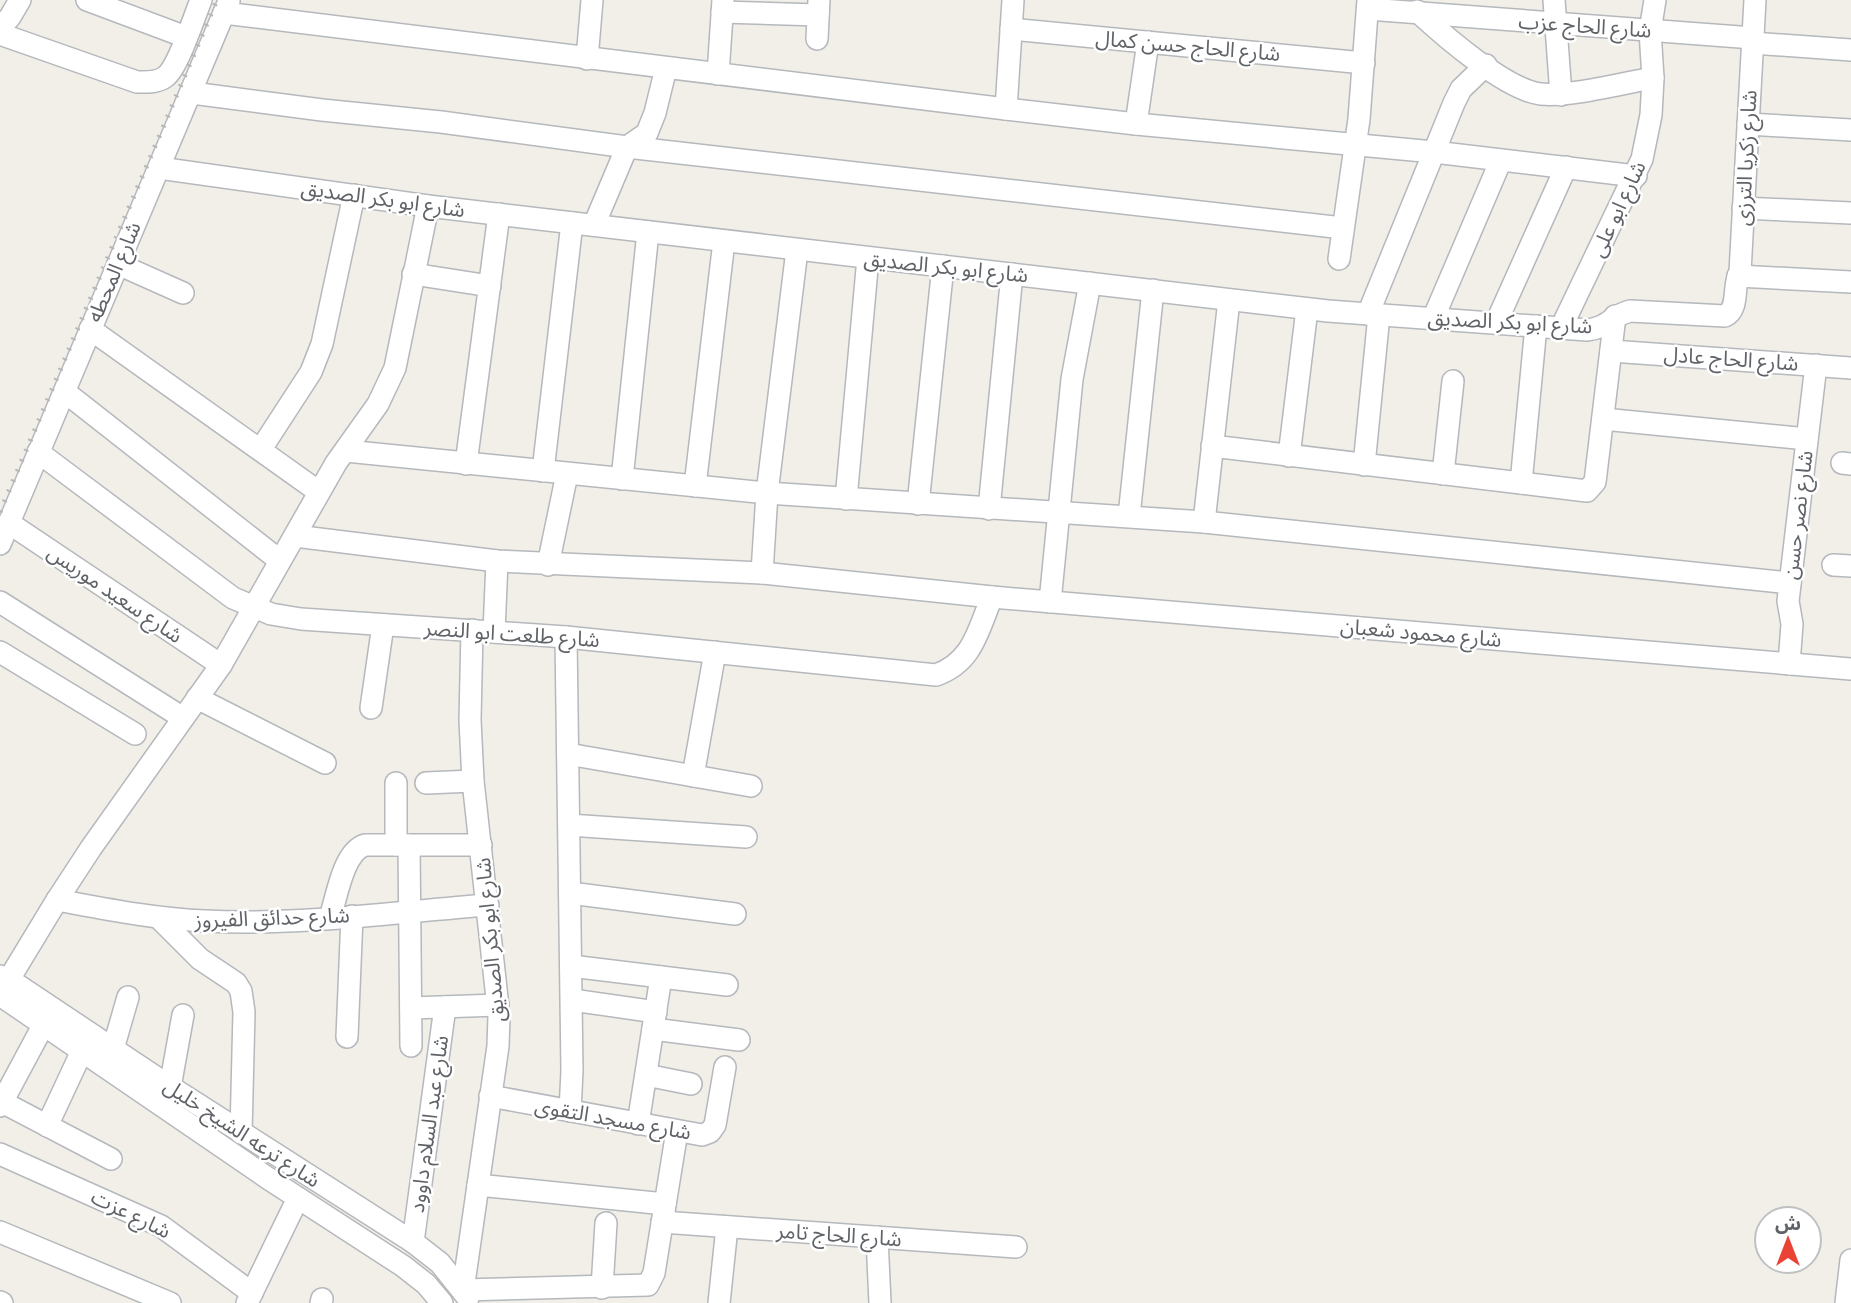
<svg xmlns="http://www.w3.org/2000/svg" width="1851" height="1303" font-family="'Exo 2','Noto Sans Arabic',sans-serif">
  <rect width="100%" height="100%" fill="#f1efe8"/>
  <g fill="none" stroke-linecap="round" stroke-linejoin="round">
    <defs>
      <g id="minor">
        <path d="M 87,0 L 186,37"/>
        <path d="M 1554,0 L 1561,95"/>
        <path d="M 1368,9 L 1753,38"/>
        <path d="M 1417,11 C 1444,36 1506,90 1541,94 C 1570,97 1622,83 1653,78"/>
        <path d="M 722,12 L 818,15"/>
        <path d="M 224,13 L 1006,109 L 1136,124 L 1434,152 L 1636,176"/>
        <path d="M 0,28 L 10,17 L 20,0"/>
        <path d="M 1011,29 L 1364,63"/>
        <path d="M 0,34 L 137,82 C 146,82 157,83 165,77 C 178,68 194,17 201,0"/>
        <path d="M 817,39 L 819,0"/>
        <path d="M 1752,43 L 1851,50"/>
        <path d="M 587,59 L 592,0"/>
        <path d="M 718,74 L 723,0"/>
        <path d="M 192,93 L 322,110 L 441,122 L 627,147 L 1343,228"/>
        <path d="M 1006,109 L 1013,0"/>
        <path d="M 1136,124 L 1148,42"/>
        <path d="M 1748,124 L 1851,130"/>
        <path d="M 159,168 L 428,206 L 1328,311 L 1587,330 C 1608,328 1611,316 1630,311 L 1725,316 C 1740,309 1732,285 1740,272 L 1755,0"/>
        <path d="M 1743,208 L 1851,213"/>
        <path d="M 594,225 L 627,147 L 647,133 L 655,113 L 666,68"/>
        <path d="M 1339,259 L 1359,119 L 1368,0"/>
        <path d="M 118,264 L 183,293"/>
        <path d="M 413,274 L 490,286"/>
        <path d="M 1738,276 L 1851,282"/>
        <path d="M 1368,314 L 1454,103 L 1461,89 L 1486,65"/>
        <path d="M 1433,319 L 1501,160"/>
        <path d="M 1496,323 L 1566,167"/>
        <path d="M 1561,328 L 1642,159 L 1651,115 L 1653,78 L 1650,31 L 1655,0"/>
        <path d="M 90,329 L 319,492"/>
        <path d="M 1611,351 L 1851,368"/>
        <path d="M 65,392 L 279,560"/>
        <path d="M 1603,419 L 1807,439"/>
        <path d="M 1212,446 L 1587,491 L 1595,482 L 1615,316"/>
        <path d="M 261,449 L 311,372 L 322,344 L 354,195"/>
        <path d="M 346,451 L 767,493 L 1204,522 L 1790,583"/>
        <path d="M 38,452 L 233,598 L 271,614 L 301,619 L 566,637 L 936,675 C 973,662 978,630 992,597"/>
        <path d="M 1289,456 L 1307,309"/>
        <path d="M 1842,463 L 1851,464"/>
        <path d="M 466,464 L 499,214"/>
        <path d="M 1364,465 L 1379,315"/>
        <path d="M 543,471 L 572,223"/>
        <path d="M 1443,474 L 1453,381"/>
        <path d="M 622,479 L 648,232"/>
        <path d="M 1521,483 L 1536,326"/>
        <path d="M 695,486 L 724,241"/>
        <path d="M 846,499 L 868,258"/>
        <path d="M 918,504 L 943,266"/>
        <path d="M 989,509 L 1012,274"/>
        <path d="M 1129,516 L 1153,290"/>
        <path d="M 1204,522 L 1229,300"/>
        <path d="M 9,523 L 221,665"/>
        <path d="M 295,536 L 497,561 L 762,573 L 992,597 L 1851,669"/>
        <path d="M 0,544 L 229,1"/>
        <path d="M 548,565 L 567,474"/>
        <path d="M 1833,565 L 1851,566"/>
        <path d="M 762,573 L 767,493 L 797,250"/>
        <path d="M 0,602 L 183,718"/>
        <path d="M 1050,602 L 1072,379 L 1090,283"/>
        <path d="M 472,630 L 470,720 L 473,781 L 499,1016 L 498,1046 L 463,1290 L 648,1285 L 654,1273 L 677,1131"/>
        <path d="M 494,632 L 497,561"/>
        <path d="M 566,637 L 572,1071 L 570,1111"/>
        <path d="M 0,652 L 135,734"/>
        <path d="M 1789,664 L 1792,624 L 1788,601 L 1816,365"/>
        <path d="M 197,698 L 325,763"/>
        <path d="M 371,708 L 383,625"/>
        <path d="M 568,754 L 751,786"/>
        <path d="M 693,776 L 715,652"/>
        <path d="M 396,783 L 396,845"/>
        <path d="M 426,783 L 473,781"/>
        <path d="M 569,825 L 746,837"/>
        <path d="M 409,845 L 411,1046"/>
        <path d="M 570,893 L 735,914"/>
        <path d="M 57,900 C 106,909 155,919 205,921 C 298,926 395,912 488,905"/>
        <path d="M 330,917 C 337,897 343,852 365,845 L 481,845"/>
        <path d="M 159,918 L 200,959 L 236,983 L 241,991 L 244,1012 L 241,1133"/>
        <path d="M 571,966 L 727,985"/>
        <path d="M 0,976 L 10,980 L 166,1084 L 413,1242 L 440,1263 L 468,1298"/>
        <path d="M 0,994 L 57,900 L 91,848 L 221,665 L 336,463 L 378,404 L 395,368 L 428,206"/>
        <path d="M 0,995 L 272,1181 L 403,1266 L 426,1284 L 442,1303"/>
        <path d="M 572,1000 L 656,1012"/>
        <path d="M 411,1008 L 498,1005"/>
        <path d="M 653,1029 L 739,1040"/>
        <path d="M 347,1037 L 352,916"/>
        <path d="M 113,1049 L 128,997"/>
        <path d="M 646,1075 L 691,1084"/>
        <path d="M 170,1087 L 183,1015"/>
        <path d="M 490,1096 L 702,1135 L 710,1132 L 715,1125 L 725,1067"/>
        <path d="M 2,1102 L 111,1159"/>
        <path d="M 0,1106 L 44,1024"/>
        <path d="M 638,1124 L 661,977"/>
        <path d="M 47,1126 L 82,1051"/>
        <path d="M 0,1154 L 161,1226 L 252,1293"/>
        <path d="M 478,1185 L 665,1204"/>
        <path d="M 662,1222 L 1016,1247"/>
        <path d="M 0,1232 L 170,1303"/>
        <path d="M 877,1237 L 880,1303"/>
        <path d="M 413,1242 L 445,1007"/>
        <path d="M 602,1288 L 606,1223"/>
        <path d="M 0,1302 L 2,1303"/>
        <path d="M 247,1303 L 298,1198"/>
        <path d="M 321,1303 L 322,1299"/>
        <path d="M 719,1303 L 727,1227"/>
        <path d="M 1846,1303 L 1851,1260"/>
      </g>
    </defs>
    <use href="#minor" stroke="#b5b8bc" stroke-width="24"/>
    <use href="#minor" stroke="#fff" stroke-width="21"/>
    <path stroke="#b6b7b8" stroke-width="5" stroke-dasharray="2 9" stroke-linecap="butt" d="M 0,512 L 217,0"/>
  </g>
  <g text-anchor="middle" stroke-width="5" stroke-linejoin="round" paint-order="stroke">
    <g font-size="21" fill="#5f6368" stroke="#fff">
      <text transform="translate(1585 26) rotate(4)" y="7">شارع الحاج عزب</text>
      <text transform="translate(1188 46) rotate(5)" y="7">شارع الحاج حسن كمال</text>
      <text transform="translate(1746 158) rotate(-87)" y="7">شارع زكريا الترزى</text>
      <text transform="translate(383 199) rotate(8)" y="7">شارع ابو بكر الصديق</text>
      <text transform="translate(1618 209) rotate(-65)" y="7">شارع ابو على</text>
      <text transform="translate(946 267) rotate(6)" y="7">شارع ابو بكر الصديق</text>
      <text transform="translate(114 272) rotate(-67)" y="7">شارع المحطه</text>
      <text transform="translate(1510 322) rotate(3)" y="7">شارع ابو بكر الصديق</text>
      <text transform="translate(1731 359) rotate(4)" y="7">شارع الحاج عادل</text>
      <text transform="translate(1798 515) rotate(-83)" y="7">شارع نصر حسن</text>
      <text transform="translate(115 594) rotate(34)" y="7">شارع سعيد موريس</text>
      <text transform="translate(1421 633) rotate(5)" y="7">شارع محمود شعبان</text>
      <text transform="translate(512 634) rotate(4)" y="7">شارع طلعت ابو النصر</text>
      <text transform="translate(272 918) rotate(-2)" y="7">شارع حدائق الفيروز</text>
      <text transform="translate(490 940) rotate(-95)" y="7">شارع ابو بكر الصديق</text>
      <text transform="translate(613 1119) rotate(10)" y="7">شارع مسجد التقوى</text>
      <text transform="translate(429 1124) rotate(-82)" y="7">شارع عبد السلام داوود</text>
      <text transform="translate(242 1133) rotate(33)" y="7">شارع ترعه الشيخ خليل</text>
      <text transform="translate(131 1214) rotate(26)" y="7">شارع عزت</text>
      <text transform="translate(839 1235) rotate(4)" y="7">شارع الحاج تامر</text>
    </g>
  </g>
  <g transform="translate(1788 1240)"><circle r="33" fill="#ffffff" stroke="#bfc1c3" stroke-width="2"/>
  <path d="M0-5L12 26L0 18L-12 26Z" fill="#ea4335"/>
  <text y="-10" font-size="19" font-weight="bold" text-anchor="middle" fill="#5f6368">ش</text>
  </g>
</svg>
